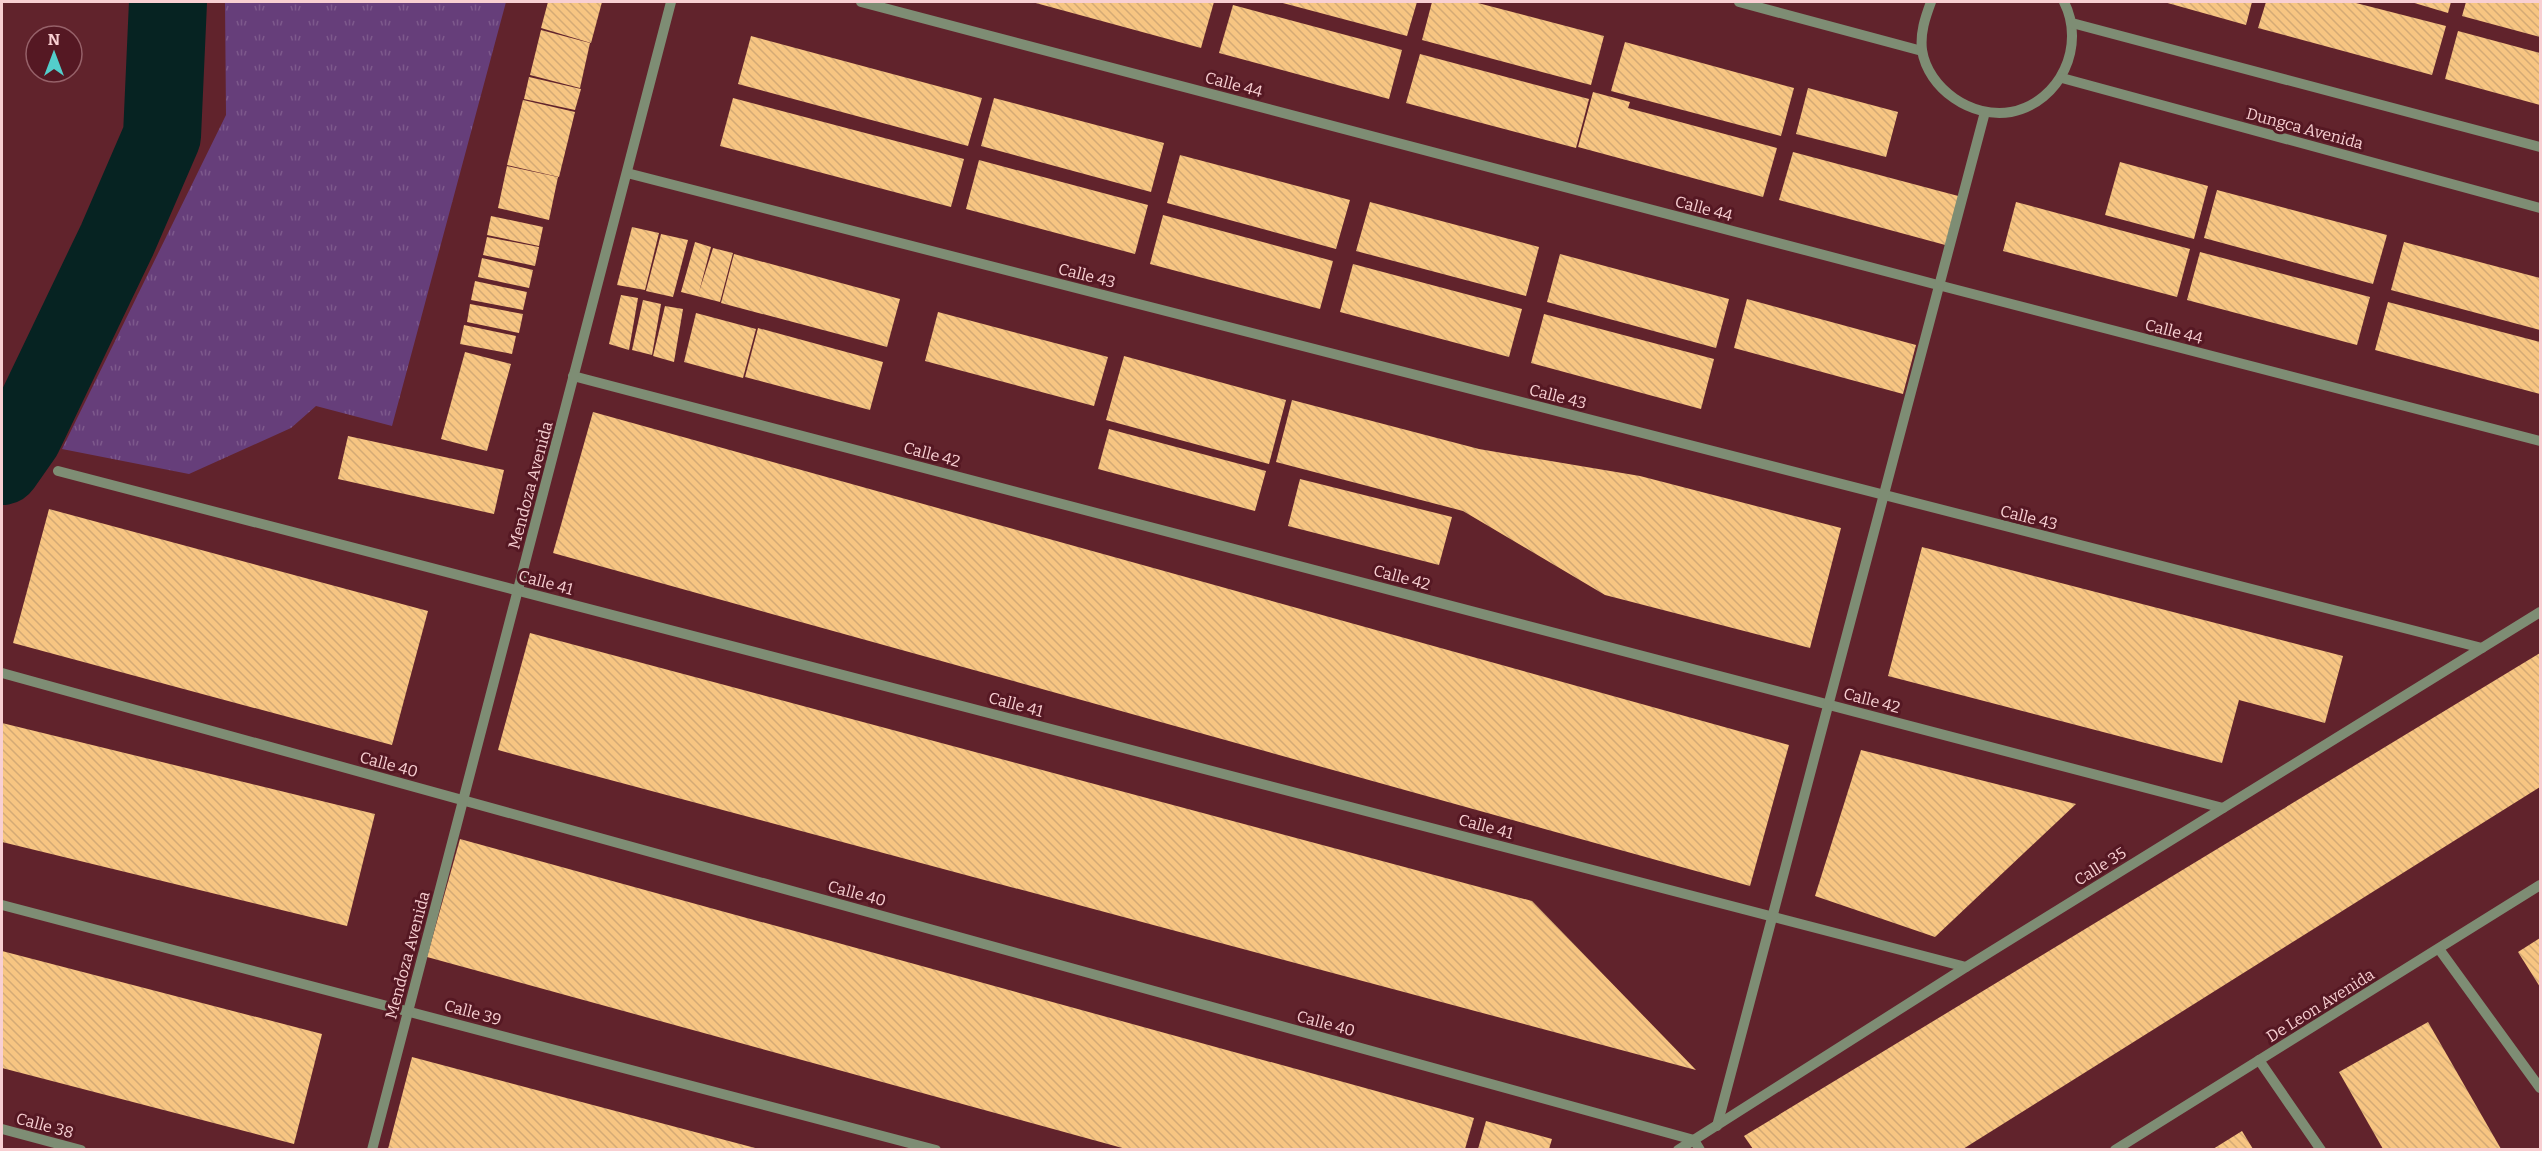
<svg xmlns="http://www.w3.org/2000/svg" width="2542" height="1151" font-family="Bitter,serif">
  <defs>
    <pattern id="park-tufts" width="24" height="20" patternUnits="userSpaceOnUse" patternTransform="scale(1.5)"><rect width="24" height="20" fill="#663e7a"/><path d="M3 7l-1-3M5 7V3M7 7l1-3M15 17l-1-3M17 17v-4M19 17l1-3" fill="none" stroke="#7d598c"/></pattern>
    <pattern id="building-back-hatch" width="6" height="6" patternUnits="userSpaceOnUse" patternTransform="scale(1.5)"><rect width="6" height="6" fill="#f7c582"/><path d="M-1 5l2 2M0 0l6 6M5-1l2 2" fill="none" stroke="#d4aa75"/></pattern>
  </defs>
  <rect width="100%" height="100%" fill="#61232c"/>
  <path fill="url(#park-tufts)" d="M 225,2 L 506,2 L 392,426 L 316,406 L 291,428 L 189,474 L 62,449 L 226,115 Z"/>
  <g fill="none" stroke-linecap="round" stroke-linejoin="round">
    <path stroke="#062322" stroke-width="78" d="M 2,466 L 23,436 L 117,240 L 162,136 L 168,2"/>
  </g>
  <g fill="url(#building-back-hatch)">
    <path d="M 548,2 L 602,2 L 591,43 L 541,28 Z"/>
    <path d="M 1032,2 L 1214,2 L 1201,48 Z"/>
    <path d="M 1279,2 L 1417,2 L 1407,36 Z"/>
    <path d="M 1432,2 L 1474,2 L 1604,36 L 1591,85 L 1422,40 Z"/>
    <path d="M 2164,2 L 2252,2 L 2246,25 Z"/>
    <path d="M 2266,2 L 2352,2 L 2446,26 L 2432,75 L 2258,28 Z"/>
    <path d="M 2411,2 L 2451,2 L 2448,13 Z"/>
    <path d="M 2466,2 L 2540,2 L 2540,37 L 2462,16 Z"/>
    <path d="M 1233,5 L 1402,50 L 1389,99 L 1219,53 Z"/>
    <path d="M 541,30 L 590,43 L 580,88 L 530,75 Z"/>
    <path d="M 2458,31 L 2540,53 L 2540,105 L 2445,79 Z"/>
    <path d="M 751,36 L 982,98 L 968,146 L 738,84 Z"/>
    <path d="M 1625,42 L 1794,88 L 1781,136 L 1611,91 Z"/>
    <path d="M 1420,54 L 1589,99 L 1576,148 L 1406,103 Z"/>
    <path d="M 529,77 L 581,89 L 575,110 L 524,99 Z"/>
    <path d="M 1808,88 L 1898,112 L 1886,157 L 1796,134 Z"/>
    <path d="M 1593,92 L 1630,102 L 1628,108 L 1777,148 L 1763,197 L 1578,147 Z"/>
    <path d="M 733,98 L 964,159 L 951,207 L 720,146 Z"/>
    <path d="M 994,98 L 1164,143 L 1151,192 L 981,146 Z"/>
    <path d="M 523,100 L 575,112 L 559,177 L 507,165 Z"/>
    <path d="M 1793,152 L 1962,197 L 1949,246 L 1779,200 Z"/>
    <path d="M 1180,155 L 1350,200 L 1336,249 L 1167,203 Z"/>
    <path d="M 979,160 L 1148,205 L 1135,254 L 966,209 Z"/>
    <path d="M 2120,162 L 2208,186 L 2194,239 L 2105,215 Z"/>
    <path d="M 507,166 L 558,177 L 549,220 L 498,208 Z"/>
    <path d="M 2217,190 L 2387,235 L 2373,284 L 2204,238 Z"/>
    <path d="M 1370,202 L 1539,247 L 1526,296 L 1356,251 Z"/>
    <path d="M 2016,202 L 2190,249 L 2177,297 L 2003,251 Z"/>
    <path d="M 1163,215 L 1333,261 L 1320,309 L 1150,264 Z"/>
    <path d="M 491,216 L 543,227 L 539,246 L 487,235 Z"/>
    <path d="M 632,227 L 659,233 L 645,290 L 617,285 Z"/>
    <path d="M 661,234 L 688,240 L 673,297 L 646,291 Z"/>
    <path d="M 487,237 L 539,247 L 535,266 L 483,255 Z"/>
    <path d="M 695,242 L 711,247 L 699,292 L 713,248 L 733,253 L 720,302 L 681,292 Z"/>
    <path d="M 2404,242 L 2540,278 L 2540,330 L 2391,290 Z"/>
    <path d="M 2200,252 L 2370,297 L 2357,345 L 2187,300 Z"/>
    <path d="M 734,254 L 900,299 L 887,347 L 721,303 Z"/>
    <path d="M 1560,254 L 1729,299 L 1716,348 L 1547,302 Z"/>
    <path d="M 482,258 L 533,270 L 529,288 L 478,277 Z"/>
    <path d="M 1353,264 L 1522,309 L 1509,357 L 1340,312 Z"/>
    <path d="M 475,281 L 527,292 L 523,310 L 471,300 Z"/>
    <path d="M 621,295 L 638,298 L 629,350 L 609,344 Z"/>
    <path d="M 1747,299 L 1916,345 L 1903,394 L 1734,348 Z"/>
    <path d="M 643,300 L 661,304 L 652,355 L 632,350 Z"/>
    <path d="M 2388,302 L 2540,342 L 2540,394 L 2375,350 Z"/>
    <path d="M 470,304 L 523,314 L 519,333 L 467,322 Z"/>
    <path d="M 665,306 L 683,309 L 674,362 L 653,356 Z"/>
    <path d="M 938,312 L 1108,357 L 1094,406 L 925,361 Z"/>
    <path d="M 696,313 L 756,329 L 743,378 L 684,362 Z"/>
    <path d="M 1544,314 L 1714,359 L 1701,409 L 1531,363 Z"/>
    <path d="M 464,325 L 516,336 L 512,354 L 460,344 Z"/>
    <path d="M 758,328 L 883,362 L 870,410 L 745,377 Z"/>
    <path d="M 465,352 L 511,364 L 487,451 L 441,439 Z"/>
    <path d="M 1124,356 L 1286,400 L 1269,464 L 1106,420 Z"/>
    <path d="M 1292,400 L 1479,449 L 1640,476 L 1841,528 L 1810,648 L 1605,595 L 1463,511 L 1276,462 Z"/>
    <path d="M 593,412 L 1789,745 L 1750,886 L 553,553 Z"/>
    <path d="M 1109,429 L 1266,471 L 1255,511 L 1098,469 Z"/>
    <path d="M 348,436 L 504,470 L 494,514 L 338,479 Z"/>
    <path d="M 1300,479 L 1452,517 L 1439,565 L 1288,526 Z"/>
    <path d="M 49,509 L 428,611 L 392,745 L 13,643 Z"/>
    <path d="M 1922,547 L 2343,656 L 2325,723 L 2239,700 L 2222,763 L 1888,676 Z"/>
    <path d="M 530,633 L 1532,901 L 1696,1070 L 498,750 Z"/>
    <path d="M 2540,653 L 2540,787 L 1963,1149 L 1753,1149 L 1744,1136 Z"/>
    <path d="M 2,723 L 375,814 L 347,926 L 2,842 Z"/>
    <path d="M 1861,750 L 2076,804 L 1935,937 L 1815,896 Z"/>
    <path d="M 460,839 L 1474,1118 L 1465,1149 L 1126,1149 L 427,957 Z"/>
    <path d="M 2540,938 L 2540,987 L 2518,952 Z"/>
    <path d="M 2,951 L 322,1034 L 294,1144 L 2,1068 Z"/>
    <path d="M 2428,1022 L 2501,1149 L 2383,1149 L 2339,1072 Z"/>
    <path d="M 412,1057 L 759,1149 L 388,1149 Z"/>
    <path d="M 1486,1121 L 1552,1139 L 1549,1149 L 1478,1149 Z"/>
    <path d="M 2242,1131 L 2253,1149 L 2213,1149 Z"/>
  </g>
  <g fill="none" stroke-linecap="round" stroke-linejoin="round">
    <g stroke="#7e8d74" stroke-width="10">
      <path d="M 861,2 L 1938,285 L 2540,441"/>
      <path d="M 1739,2 L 1922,51"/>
      <path d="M 1931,2 C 1925,18 1920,33 1922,50 C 1928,89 1972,119 2011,112 C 2061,102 2086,45 2064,2"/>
      <path d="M 2072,23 L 2540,147"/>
      <path d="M 2062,78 L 2540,208"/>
      <path d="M 627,173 L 2482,648"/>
      <path d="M 573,376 L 2223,808"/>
      <path d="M 58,471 L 1966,967"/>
      <path d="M 2,673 L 1694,1140 L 1700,1150"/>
      <path d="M 2,905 L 936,1150"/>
      <path d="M 2439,949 L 2540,1088"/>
      <path d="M 2259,1060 L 2321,1150"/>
      <path d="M 1717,1126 L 1985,112"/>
      <path d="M 2,1129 L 81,1150"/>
      <path d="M 372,1150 L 671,2"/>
      <path d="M 1678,1150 L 1966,967 L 2540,612"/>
      <path d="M 2115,1150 L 2540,885"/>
    </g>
  </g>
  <g text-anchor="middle" stroke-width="6" stroke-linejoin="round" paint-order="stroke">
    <g font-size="16" fill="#f8cfd2" stroke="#551823">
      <text transform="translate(1234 84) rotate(15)" y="6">Calle 44</text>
      <text transform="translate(2305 128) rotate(15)" y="6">Dungca Avenida</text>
      <text transform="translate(1704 208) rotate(15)" y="6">Calle 44</text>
      <text transform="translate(1087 275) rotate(14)" y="6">Calle 43</text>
      <text transform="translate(2174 331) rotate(14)" y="6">Calle 44</text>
      <text transform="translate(1558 396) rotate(14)" y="6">Calle 43</text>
      <text transform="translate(932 454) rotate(15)" y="6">Calle 42</text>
      <text transform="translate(530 485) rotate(-75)" y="6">Mendoza Avenida</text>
      <text transform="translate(2029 517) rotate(14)" y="6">Calle 43</text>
      <text transform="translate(1402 577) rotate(15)" y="6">Calle 42</text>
      <text transform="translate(546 582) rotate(15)" y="6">Calle 41</text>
      <text transform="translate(1872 700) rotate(15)" y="6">Calle 42</text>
      <text transform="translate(1016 704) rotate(15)" y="6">Calle 41</text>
      <text transform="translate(389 764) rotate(15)" y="6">Calle 40</text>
      <text transform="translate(1486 826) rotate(15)" y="6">Calle 41</text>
      <text transform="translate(2100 866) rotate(-32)" y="6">Calle 35</text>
      <text transform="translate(857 893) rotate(15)" y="6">Calle 40</text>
      <text transform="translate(407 955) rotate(-75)" y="6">Mendoza Avenida</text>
      <text transform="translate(2320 1005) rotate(-32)" y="6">De Leon Avenida</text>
      <text transform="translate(473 1012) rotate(15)" y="6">Calle 39</text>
      <text transform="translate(1326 1023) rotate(15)" y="6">Calle 40</text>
      <text transform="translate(45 1125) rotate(15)" y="6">Calle 38</text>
    </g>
  </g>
  <rect width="2542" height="1151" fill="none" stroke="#f8cfd2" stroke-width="6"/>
  <g transform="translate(54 54)"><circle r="28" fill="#551823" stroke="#966169" stroke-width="1.5"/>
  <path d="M0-4.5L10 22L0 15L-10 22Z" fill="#53cdcb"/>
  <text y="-9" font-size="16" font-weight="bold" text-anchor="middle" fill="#f8cfd2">N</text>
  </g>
</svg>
